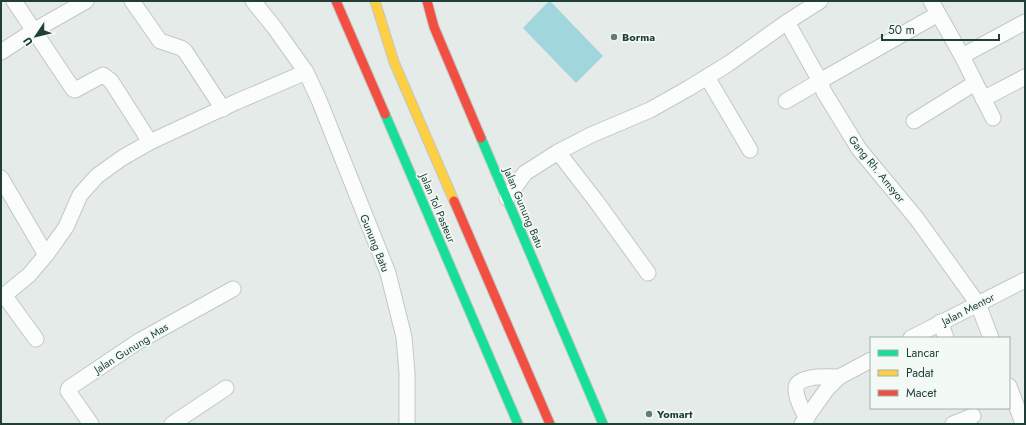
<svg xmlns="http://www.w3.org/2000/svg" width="1026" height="425" font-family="Jost,sans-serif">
  <rect width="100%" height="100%" fill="#e5ebe8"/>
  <path fill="#a2d6dd" d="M 549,1 L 550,1 L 603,56 L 576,83 L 523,28 Z"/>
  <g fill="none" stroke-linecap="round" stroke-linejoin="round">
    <defs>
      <g id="street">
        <path d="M 14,1 L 73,89 L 75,90 L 103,75 L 111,81 L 150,142"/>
        <path d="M 132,1 L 160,41 L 181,48 L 185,51 L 223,109"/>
        <path d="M 253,1 L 274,27 L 306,72 L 319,100 L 388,273 L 404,337 L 407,373 L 407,424"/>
        <path d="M 931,1 L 962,56 L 993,118"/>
        <path d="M 938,14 L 820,81 L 824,92 L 859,149 L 917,219 L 978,304 L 991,338"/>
        <path d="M 1,52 L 35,30 L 86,1"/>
        <path d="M 962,56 L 1025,22"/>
        <path d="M 707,77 L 750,150"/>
        <path d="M 983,99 L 1025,77"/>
        <path d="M 786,101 L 820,81 L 787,22"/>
        <path d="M 914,121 L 975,83"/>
        <path d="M 558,152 L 596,201 L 648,273"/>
        <path d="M 1,178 L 46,255"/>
        <path d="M 507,198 L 525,173 L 558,152 L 591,135 L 650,110 L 689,88 L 728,64 L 787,22 L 820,1"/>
        <path d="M 4,295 L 36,339"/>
        <path d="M 1,298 L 29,275 L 46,255 L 66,227 L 80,195 L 97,176 L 122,158 L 150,142 L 236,102 L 306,72"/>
        <path d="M 940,322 L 946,338"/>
        <path d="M 911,338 L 1025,280"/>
        <path d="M 1009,386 L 1022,421 L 1025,424"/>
        <path d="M 807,419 C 803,411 796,400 796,390 C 795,374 829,377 839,377"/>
        <path d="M 91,424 L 68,391 L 69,388 L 139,341 L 233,289"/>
        <path d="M 172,424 L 226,388"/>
        <path d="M 802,424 L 827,389 L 839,377 L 871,360"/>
        <path d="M 953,424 L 973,416"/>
      </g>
      <g id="fast">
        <path d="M 385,114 L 518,424"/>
        <path d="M 481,138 L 603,424"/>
      </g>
      <path id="slow" d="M 375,1 L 394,62 L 454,201"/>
      <g id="jam">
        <path d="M 336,1 L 385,114"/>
        <path d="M 427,1 L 434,27 L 481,138"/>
        <path d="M 454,201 L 550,424"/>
      </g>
    </defs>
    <use href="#street" stroke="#c2c8c5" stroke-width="17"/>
    <use href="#fast" stroke="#c0c8c5" stroke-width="11"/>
    <use href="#slow" stroke="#c0c8c5" stroke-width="11"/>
    <use href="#jam" stroke="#c0c8c5" stroke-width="11"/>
    <use href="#street" stroke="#fbfcfc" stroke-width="15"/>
    <use href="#fast" stroke="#16e098" stroke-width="9"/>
    <use href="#slow" stroke="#ffcf43" stroke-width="9"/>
    <use href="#jam" stroke="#f24e42" stroke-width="9"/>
  </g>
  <g fill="#657c75" stroke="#f3faf6" stroke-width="1.5">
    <circle cx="614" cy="37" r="4"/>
    <circle cx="649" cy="414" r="4"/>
  </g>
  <g text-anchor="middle" stroke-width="3.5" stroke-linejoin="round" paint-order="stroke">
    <g font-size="11" font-weight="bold" fill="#204037" stroke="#f3faf6" text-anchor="start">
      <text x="622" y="41">Borma</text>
      <text x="657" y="418">Yomart</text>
    </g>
    <g font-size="11" fill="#204037" stroke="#f3faf6">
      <text transform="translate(877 169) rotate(51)" y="4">Gang Rh. Amsyor</text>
      <text transform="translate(438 208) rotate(67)" y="4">Jalan Tol Pasteur</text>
      <text transform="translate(524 208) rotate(67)" y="4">Jalan Gunung Batu</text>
      <text transform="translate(375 243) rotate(68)" y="4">Gunung Batu</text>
      <text transform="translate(968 309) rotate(-27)" y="4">Jalan Mentor</text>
      <text transform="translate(131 348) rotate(-32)" y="4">Jalan Gunung Mas</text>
    </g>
  </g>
  <rect width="1026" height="425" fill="none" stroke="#204037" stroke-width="4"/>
  <rect x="870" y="337" width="140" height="72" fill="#f3faf6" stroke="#9fb0aa"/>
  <rect x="878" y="350" width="20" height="6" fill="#16e098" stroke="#9fb0aa"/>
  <text x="906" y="357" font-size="12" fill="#204037">Lancar</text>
  <rect x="878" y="370" width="20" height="6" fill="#ffcf43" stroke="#9fb0aa"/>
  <text x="906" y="377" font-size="12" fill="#204037">Padat</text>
  <rect x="878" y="390" width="20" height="6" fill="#f24e42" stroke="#9fb0aa"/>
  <text x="906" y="397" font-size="12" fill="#204037">Macet</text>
  <g transform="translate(36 36) rotate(235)" stroke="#f3faf6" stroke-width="3" paint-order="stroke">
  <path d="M0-3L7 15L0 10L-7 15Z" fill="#204037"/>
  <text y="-6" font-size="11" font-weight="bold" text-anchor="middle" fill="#204037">U</text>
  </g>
  <path d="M882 34v6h117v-6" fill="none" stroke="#204037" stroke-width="2"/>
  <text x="888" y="34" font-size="12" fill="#204037" stroke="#f3faf6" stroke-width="3" paint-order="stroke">50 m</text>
</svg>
